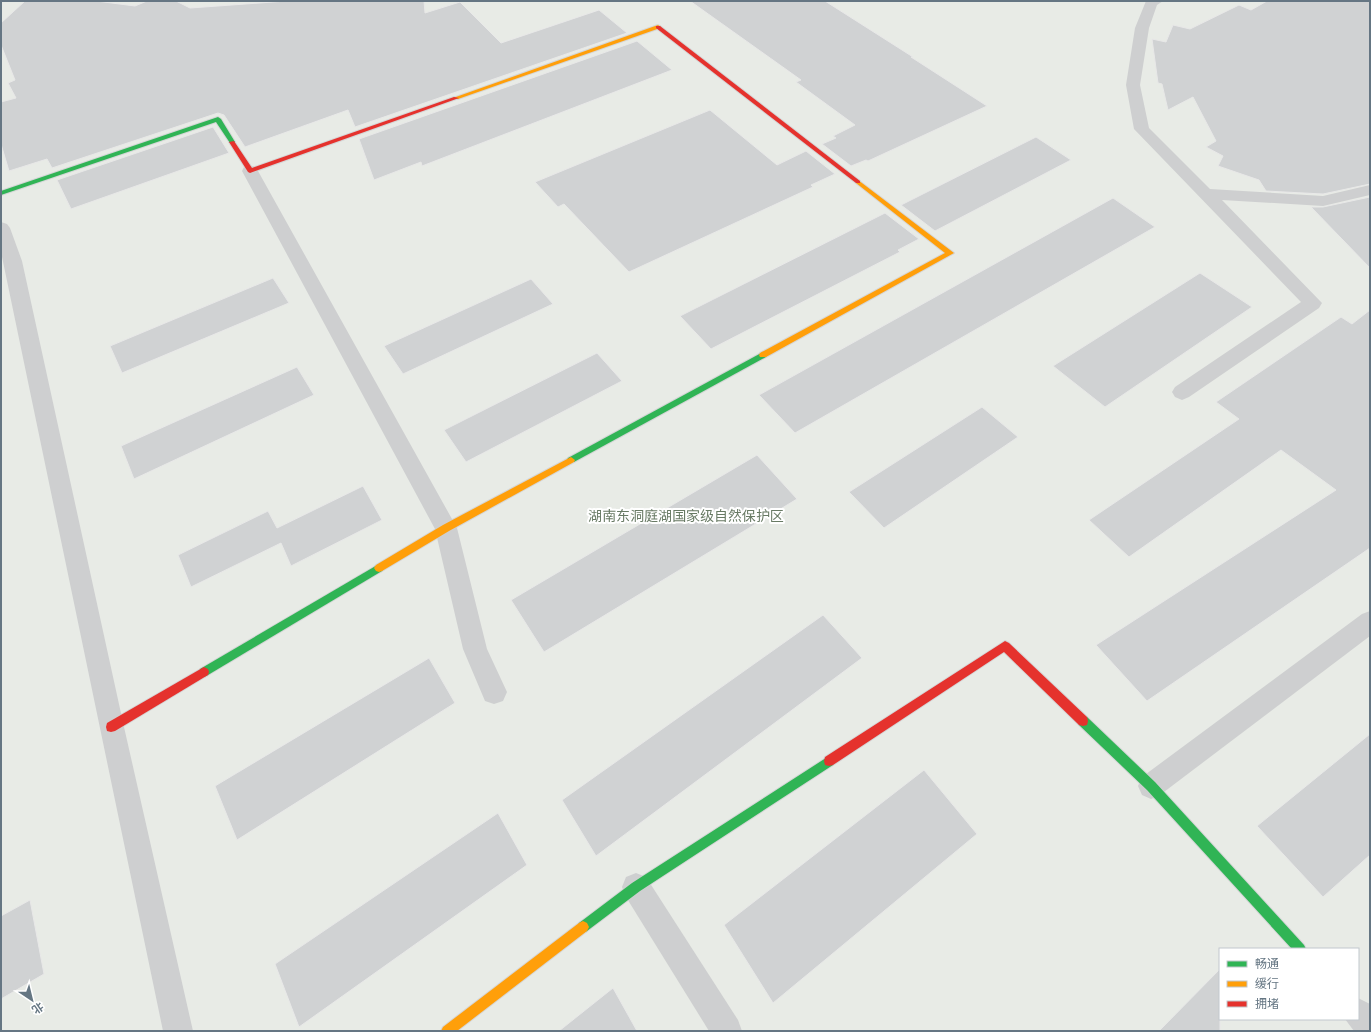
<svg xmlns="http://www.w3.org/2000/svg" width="1371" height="1032" font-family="Jost,'Noto Sans SC',sans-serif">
  <rect width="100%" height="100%" fill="#f9f9f9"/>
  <path fill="#e8ebe6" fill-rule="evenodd" d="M 1,1 L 1370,1 L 1370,1031 L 1,1031 ZM 1220,949 L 1358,949 L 1358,1019 L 1220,1019 Z"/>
  <g fill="#d0d2d3" stroke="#e8e8e8">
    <path d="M 25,1 L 96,1 L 135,6 L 147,1 L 176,1 L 190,8 L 287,1 L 424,1 L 425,13 L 460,2 L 501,43 L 599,10 L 627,33 L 355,127 L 348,110 L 245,147 L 224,115 L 218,113 L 52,168 L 47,159 L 9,171 L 1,144 L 1,102 L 16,98 L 8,83 L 15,80 L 1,45 L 1,23 Z"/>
    <path d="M 690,1 L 825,1 L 913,57 L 911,57 L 987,106 L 868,161 L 866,160 L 851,166 L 822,144 L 836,138 L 833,136 L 855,125 L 796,82 L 801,80 Z"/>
    <path d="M 1267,1 L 1370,1 L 1370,184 L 1323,194 L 1266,191 L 1259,180 L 1218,166 L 1223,156 L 1206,147 L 1216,141 L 1193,97 L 1168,110 L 1162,84 L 1158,83 L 1152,39 L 1166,42 L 1173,25 L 1190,29 L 1239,5 L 1251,10 Z"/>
    <path d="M 637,41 L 672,70 L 422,166 L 421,162 L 374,180 L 359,139 Z"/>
    <path d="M 710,110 L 777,165 L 806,151 L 835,174 L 811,185 L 813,187 L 629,272 L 564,204 L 558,207 L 535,182 Z"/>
    <path d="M 213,127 L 229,153 L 71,209 L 57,180 Z"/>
    <path d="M 1036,137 L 1071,160 L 935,231 L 901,205 Z"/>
    <path d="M 1370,197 L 1370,268 L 1311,207 L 1323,207 Z"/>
    <path d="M 1113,198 L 1155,227 L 795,433 L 759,395 Z"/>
    <path d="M 885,213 L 919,239 L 898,250 L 900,252 L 711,349 L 680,316 Z"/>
    <path d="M 1200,273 L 1252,307 L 1105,407 L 1053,366 Z"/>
    <path d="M 273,278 L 289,303 L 122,373 L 110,346 Z"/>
    <path d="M 531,279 L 553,304 L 403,374 L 384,346 Z"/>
    <path d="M 1370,310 L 1370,548 L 1147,701 L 1096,645 L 1336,490 L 1281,450 L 1129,557 L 1089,520 L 1239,419 L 1216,402 L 1341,317 L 1352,324 Z"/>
    <path d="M 597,353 L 622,381 L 466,462 L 444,430 Z"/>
    <path d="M 297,367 L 314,395 L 134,479 L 121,446 Z"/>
    <path d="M 982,407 L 1018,437 L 884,528 L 849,492 Z"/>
    <path d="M 757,455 L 797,499 L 544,652 L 511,600 Z"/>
    <path d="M 363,486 L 382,520 L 291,566 L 281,543 L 191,587 L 178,555 L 268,511 L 277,528 Z"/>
    <path d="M 823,615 L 862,658 L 596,856 L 562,800 Z"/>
    <path d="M 429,658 L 455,703 L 237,840 L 215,786 Z"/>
    <path d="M 1370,734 L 1370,855 L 1323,897 L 1257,826 Z"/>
    <path d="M 924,770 L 977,834 L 773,1003 L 724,925 Z"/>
    <path d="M 498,813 L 527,865 L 299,1027 L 275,964 Z"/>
    <path d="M 30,900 L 44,974 L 1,999 L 1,916 Z"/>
    <path d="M 1220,969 L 1220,1031 L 1159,1031 Z"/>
    <path d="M 613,988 L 637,1031 L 559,1031 Z"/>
  </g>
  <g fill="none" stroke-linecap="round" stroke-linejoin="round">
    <defs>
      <g id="fast">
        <path d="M 218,117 L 221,119 L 235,142 L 234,143 L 230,143 L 216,122 L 1,195 L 1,191 Z"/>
        <path d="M 763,352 L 766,353 L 767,355 L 766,357 L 574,462 L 568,462 L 567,460 L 568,458 Z"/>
        <path d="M 379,564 L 382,565 L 384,568 L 382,571 L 208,675 L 204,677 L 200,675 L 199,672 L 200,669 Z"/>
        <path d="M 1083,716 L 1087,717 L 1155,782 L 1304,945 L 1306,949 L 1292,949 L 1147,790 L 1079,725 L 1078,721 L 1079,717 Z"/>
        <path d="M 829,756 L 833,757 L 834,761 L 833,765 L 640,891 L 587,931 L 583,933 L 579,931 L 577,927 L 579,923 L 632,883 Z"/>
      </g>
      <g id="slow">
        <path d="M 658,25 L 661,27 L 660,28 L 458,99 L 453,98 Z"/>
        <path d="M 858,180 L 954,253 L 766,357 L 760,357 L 759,355 L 760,353 L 945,253 L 856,183 L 856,181 Z"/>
        <path d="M 571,457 L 575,460 L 574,462 L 449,531 L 382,571 L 379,572 L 376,571 L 374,568 L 376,565 L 443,525 Z"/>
        <path d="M 583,921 L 587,923 L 589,927 L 587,931 L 457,1031 L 441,1031 L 443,1027 L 579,923 Z"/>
      </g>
      <g id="jam">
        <path d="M 656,26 L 660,26 L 860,181 L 860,183 L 856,183 L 656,28 Z"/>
        <path d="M 454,97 L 459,98 L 250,173 L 248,172 L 229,142 L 234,141 L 252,168 Z"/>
        <path d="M 1005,641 L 1009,643 L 1087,717 L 1088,721 L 1087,725 L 1083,726 L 1079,725 L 1004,652 L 833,765 L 829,766 L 825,765 L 824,761 L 825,757 Z"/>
        <path d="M 204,667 L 208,669 L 209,672 L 208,675 L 115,731 L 111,732 L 107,731 L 106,727 L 107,723 Z"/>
      </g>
    </defs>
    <use href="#fast" stroke="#d5d6d7" stroke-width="2"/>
    <use href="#slow" stroke="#d5d6d7" stroke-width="2"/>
    <use href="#jam" stroke="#d5d6d7" stroke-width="2"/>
    <g fill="#cecfd0" fill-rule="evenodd">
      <path d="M 1146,1 L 1163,1 L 1157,5 L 1149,28 L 1140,85 L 1149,128 L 1210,189 L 1323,196 L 1370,185 L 1370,195 L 1323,206 L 1222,200 L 1322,303 L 1319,308 L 1189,397 L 1182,400 L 1175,397 L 1172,392 L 1175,387 L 1301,302 L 1134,129 L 1126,85 L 1135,28 Z"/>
      <path d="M 250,166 L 256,167 L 258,171 L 457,528 L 487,649 L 507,692 L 503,701 L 494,704 L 485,701 L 463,649 L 435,529 L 242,171 L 244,167 Z"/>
      <path d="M 1,222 L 7,224 L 10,228 L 22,261 L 124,727 L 193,1031 L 163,1031 L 1,252 Z"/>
      <path d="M 1370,611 L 1370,636 L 1160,795 L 1151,799 L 1142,795 L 1138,786 L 1142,777 L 1362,614 Z"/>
      <path d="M 636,873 L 646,877 L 738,1020 L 742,1031 L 709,1031 L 626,897 L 622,887 L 626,877 Z"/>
      <path d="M 1358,998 L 1370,1004 L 1370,1031 L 1354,1031 L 1345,1019 L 1358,1019 Z"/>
    </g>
    <use href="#fast" fill="#30b455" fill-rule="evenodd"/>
    <use href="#slow" fill="#ff9f0a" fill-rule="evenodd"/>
    <use href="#jam" fill="#e5322d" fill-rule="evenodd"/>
  </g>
  <g text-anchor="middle" stroke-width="4" stroke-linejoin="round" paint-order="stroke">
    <g font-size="14" fill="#687a64" stroke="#fff">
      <text x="686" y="521">湖南东洞庭湖国家级自然保护区</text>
    </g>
  </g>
  <rect width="1371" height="1032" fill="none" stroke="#657683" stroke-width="4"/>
  <rect x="1219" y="948" width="140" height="72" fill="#ffffff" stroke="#c1c8cd"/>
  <rect x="1227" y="961" width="20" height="6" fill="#30b455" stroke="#c1c8cd"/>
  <text x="1255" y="968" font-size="12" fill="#657683">畅通</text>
  <rect x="1227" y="981" width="20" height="6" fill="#ff9f0a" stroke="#c1c8cd"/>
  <text x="1255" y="988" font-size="12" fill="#657683">缓行</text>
  <rect x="1227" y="1001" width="20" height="6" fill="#e5322d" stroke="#c1c8cd"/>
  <text x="1255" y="1008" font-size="12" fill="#657683">拥堵</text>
  <g transform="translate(32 1000) rotate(145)" stroke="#ffffff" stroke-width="3" paint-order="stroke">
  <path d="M0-3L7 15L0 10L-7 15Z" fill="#657683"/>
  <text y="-6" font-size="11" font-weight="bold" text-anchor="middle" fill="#657683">北</text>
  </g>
</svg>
